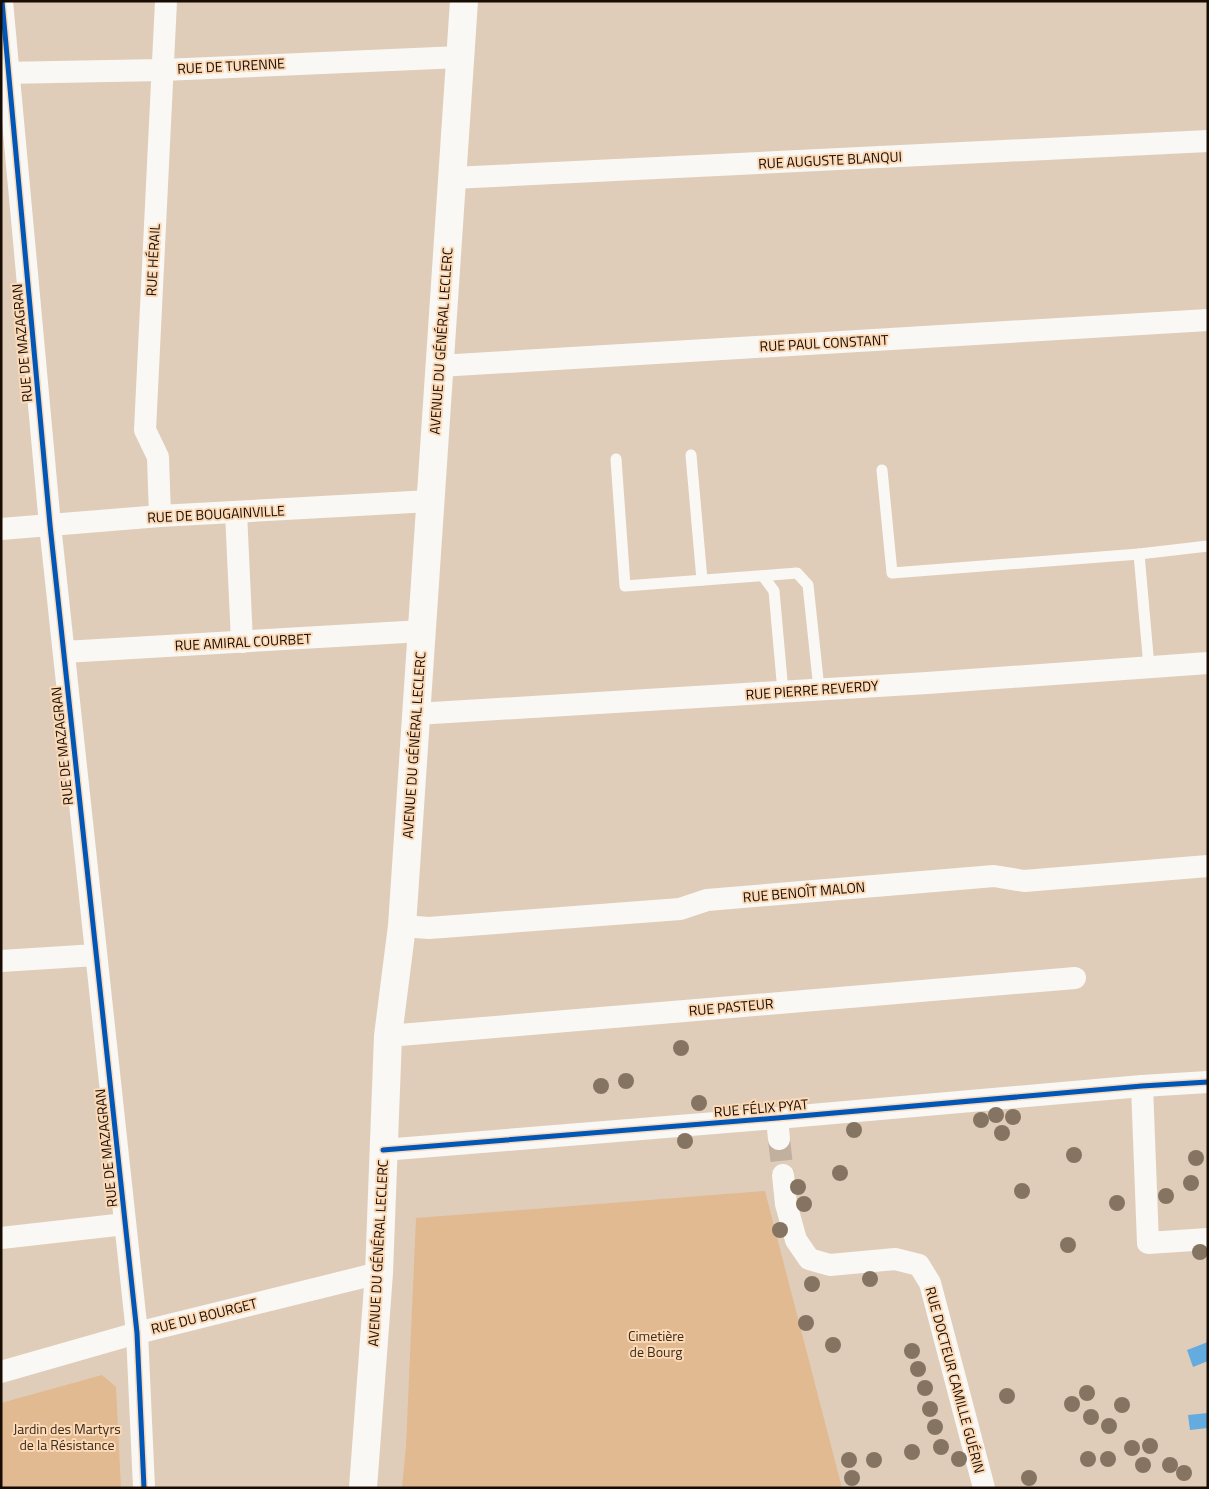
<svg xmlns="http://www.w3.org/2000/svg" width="1209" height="1489" font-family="'Titillium Web',sans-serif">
  <rect width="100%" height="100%" fill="#e0cdb9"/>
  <g fill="#e1ba92">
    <path d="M 765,1191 L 842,1488 L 402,1488 L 406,1446 L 416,1218 Z"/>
    <path d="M 102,1375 L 116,1387 L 121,1488 L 1,1488 L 1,1403 Z"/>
  </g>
  <g fill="#64abe0">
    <path d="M 1208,1342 L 1208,1361 L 1193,1367 L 1187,1350 Z"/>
    <path d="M 1208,1413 L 1208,1428 L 1190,1430 L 1188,1415 Z"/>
  </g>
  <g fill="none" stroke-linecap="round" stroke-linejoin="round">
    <path stroke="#c2b09e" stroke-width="22" stroke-dasharray="22 11" stroke-linecap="butt" d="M 779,1139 L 783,1175"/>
    <g stroke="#faf8f4" stroke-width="11">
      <path d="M 691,455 L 702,580"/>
      <path d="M 616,459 L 625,586 L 797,573 L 808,585 L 819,689"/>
      <path d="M 882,470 L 892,573 L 1139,554"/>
      <path d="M 763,576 L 774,591 L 783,692"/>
      <path d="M 1149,667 L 1139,554 L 1208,546"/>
    </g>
    <g stroke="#faf8f4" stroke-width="22">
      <path d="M 2,1 L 50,525 L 137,1333 L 144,1488"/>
      <path d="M 1,73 L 163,70 L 460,57"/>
      <path d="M 452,178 L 1208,141"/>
      <path d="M 439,366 L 1208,320"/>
      <path d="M 236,512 L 242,642"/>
      <path d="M 160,516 L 158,457 L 145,430 L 166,1"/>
      <path d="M 1,529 L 160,516 L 430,501"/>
      <path d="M 64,652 L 422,631"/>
      <path d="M 416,714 L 927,683 L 1208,663"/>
      <path d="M 402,926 L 429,928 L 680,909 L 707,900 L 994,876 L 1024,881 L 1208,866"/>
      <path d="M 1,961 L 96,955"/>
      <path d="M 388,1036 L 1075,978"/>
      <path d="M 1142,1086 L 1148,1243 L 1208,1239"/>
      <path d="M 777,1118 L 779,1139"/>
      <path d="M 383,1150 L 777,1118 L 1142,1086 L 1208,1082"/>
      <path d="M 783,1175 L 786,1204 L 796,1240 L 809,1259 L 830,1265 L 895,1259 L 919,1265 L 930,1283 L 984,1488"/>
      <path d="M 1,1238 L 125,1224"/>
      <path d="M 1,1372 L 137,1333 L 379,1273"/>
    </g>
    <path stroke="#faf8f4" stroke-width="28" d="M 363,1488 L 379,1273 L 388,1036 L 402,926 L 464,1"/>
    <defs>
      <g id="cycleway">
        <path d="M 2,1 L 50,525 L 137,1333 L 144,1488"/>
        <path d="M 383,1150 L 777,1118 L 1142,1086 L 1208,1082"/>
      </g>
    </defs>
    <use href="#cycleway" stroke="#fcdab7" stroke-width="8"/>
    <use href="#cycleway" stroke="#0057b8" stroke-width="5"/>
  </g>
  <g fill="#867462">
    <circle cx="681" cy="1048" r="8"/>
    <circle cx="626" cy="1081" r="8"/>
    <circle cx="601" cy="1086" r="8"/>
    <circle cx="699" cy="1103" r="8"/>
    <circle cx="996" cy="1115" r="8"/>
    <circle cx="1013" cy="1117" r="8"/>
    <circle cx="981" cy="1120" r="8"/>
    <circle cx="854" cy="1130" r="8"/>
    <circle cx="1002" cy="1133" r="8"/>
    <circle cx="685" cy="1141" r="8"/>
    <circle cx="1074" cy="1155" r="8"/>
    <circle cx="1196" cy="1158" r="8"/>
    <circle cx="840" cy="1173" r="8"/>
    <circle cx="1191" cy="1183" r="8"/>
    <circle cx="798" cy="1187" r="8"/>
    <circle cx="1022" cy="1191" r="8"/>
    <circle cx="1166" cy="1196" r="8"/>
    <circle cx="1117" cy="1203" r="8"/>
    <circle cx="804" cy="1204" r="8"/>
    <circle cx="780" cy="1230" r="8"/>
    <circle cx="1068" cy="1245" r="8"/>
    <circle cx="1200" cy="1252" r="8"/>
    <circle cx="870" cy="1279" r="8"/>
    <circle cx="812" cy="1284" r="8"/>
    <circle cx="806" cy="1323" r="8"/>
    <circle cx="833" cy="1345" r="8"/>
    <circle cx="912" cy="1351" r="8"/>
    <circle cx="918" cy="1369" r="8"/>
    <circle cx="925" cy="1388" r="8"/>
    <circle cx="1087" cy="1393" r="8"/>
    <circle cx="1007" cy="1396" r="8"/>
    <circle cx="1072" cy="1404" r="8"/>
    <circle cx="1122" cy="1405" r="8"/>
    <circle cx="930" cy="1409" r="8"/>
    <circle cx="1091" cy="1417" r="8"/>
    <circle cx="1109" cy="1426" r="8"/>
    <circle cx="935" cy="1427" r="8"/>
    <circle cx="1150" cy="1446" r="8"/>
    <circle cx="941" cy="1447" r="8"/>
    <circle cx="1132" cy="1448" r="8"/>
    <circle cx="912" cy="1452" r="8"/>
    <circle cx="959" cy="1459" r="8"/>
    <circle cx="1088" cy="1459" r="8"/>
    <circle cx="1108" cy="1459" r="8"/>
    <circle cx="849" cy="1460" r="8"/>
    <circle cx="874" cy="1460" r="8"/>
    <circle cx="1143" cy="1465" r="8"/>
    <circle cx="1170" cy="1465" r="8"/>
    <circle cx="1184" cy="1473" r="8"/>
    <circle cx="852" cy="1478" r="8"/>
    <circle cx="1029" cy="1478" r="8"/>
  </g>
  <g text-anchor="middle" stroke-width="4" stroke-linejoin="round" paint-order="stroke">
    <g font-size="14" fill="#170b02" stroke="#fcdab7">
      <text transform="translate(231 66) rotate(-3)" y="5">RUE DE TURENNE</text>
      <text transform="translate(830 160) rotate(-3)" y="5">RUE AUGUSTE BLANQUI</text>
      <text transform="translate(153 260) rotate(-87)" y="5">RUE HÉRAIL</text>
      <text transform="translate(441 341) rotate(-86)" y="5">AVENUE DU GÉNÉRAL LECLERC</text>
      <text transform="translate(22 343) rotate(-95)" y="5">RUE DE MAZAGRAN</text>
      <text transform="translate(824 343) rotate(-3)" y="5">RUE PAUL CONSTANT</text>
      <text transform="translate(216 514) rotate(-3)" y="5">RUE DE BOUGAINVILLE</text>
      <text transform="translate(243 642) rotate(-3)" y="5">RUE AMIRAL COURBET</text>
      <text transform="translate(812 690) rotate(-4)" y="5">RUE PIERRE REVERDY</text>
      <text transform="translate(414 745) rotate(-86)" y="5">AVENUE DU GÉNÉRAL LECLERC</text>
      <text transform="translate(62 746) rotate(-96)" y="5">RUE DE MAZAGRAN</text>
      <text transform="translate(804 892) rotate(-5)" y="5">RUE BENOÎT MALON</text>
      <text transform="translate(731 1007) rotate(-5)" y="5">RUE PASTEUR</text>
      <text transform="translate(761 1108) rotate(-5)" y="5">RUE FÉLIX PYAT</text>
      <text transform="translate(106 1148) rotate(-96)" y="5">RUE DE MAZAGRAN</text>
      <text transform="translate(378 1253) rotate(-87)" y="5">AVENUE DU GÉNÉRAL LECLERC</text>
      <text transform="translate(204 1316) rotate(-14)" y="5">RUE DU BOURGET</text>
      <text transform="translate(955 1380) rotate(75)" y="5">RUE DOCTEUR CAMILLE GUÉRIN</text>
    </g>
    <g font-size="14" fill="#3c2c1b" stroke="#fcdab7">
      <text x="656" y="1341">Cimetière<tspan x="656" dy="16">de Bourg</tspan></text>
      <text x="67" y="1434">Jardin des Martyrs<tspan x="67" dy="16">de la Résistance</tspan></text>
    </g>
  </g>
  <rect width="1209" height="1489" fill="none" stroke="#170b02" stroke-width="5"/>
</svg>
